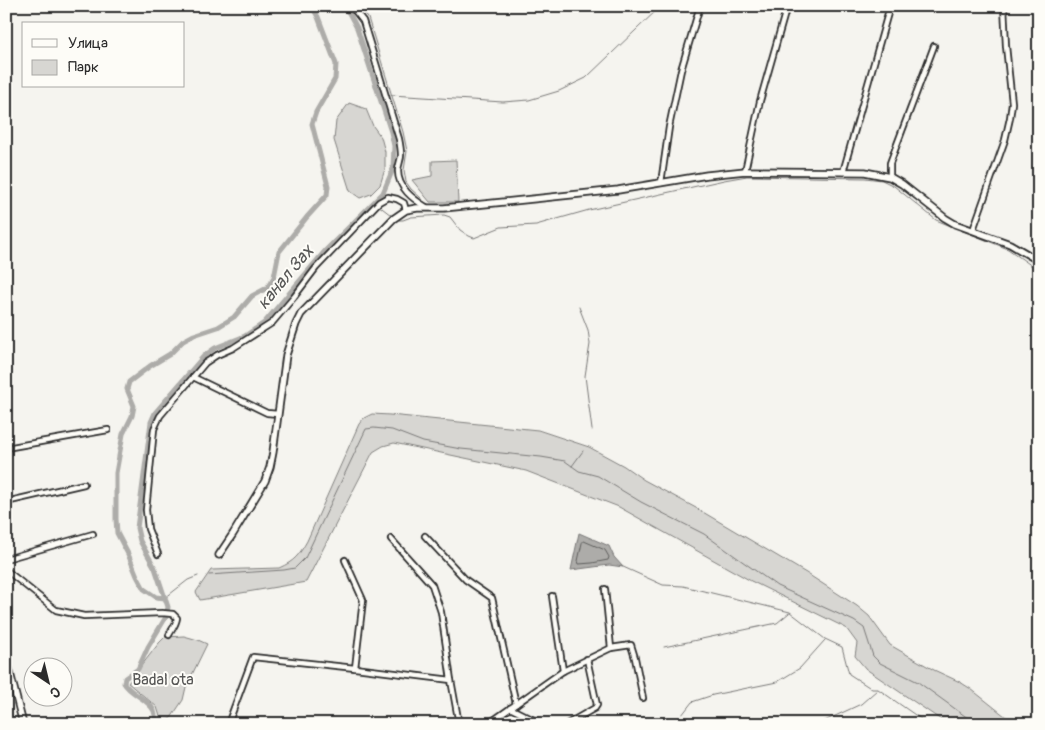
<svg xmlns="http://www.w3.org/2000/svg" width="1045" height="730" font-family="Pangolin,sans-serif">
  <rect width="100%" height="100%" fill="#f5f4ef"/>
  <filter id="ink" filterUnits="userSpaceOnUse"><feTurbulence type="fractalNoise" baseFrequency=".02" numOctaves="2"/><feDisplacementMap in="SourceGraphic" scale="10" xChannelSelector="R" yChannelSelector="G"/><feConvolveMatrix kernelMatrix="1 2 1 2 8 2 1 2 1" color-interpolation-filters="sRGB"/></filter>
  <g filter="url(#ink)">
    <g fill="#d7d6d2" stroke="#81807e">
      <path d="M 349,103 L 366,109 L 373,126 L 381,137 L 385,152 L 385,169 L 380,185 L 371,194 L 360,198 L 350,191 L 334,140 L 336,121 Z"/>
      <path d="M 456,160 L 458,202 L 430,202 L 412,180 L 432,176 L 432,161 Z"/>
      <path d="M 372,414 L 390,415 L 538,430 L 589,447 L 624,466 L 644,480 L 696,508 L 806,573 L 857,606 L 869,616 L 890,645 L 934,670 L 960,682 L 971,689 L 1015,724 L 947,724 L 866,669 L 855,656 L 857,643 L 846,628 L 751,581 L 619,507 L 526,471 L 394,443 L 383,446 L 373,452 L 306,582 L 200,600 L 196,592 L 211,570 L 279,568 C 295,561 299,555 307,541 L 359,424 L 364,418 Z"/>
      <path d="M 184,636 L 198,640 L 207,644 L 186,687 L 183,700 L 171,718 L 162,723 L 157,707 L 128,683 L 159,643 L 165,637 Z"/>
    </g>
    <path fill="#adaca9" stroke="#797877" d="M 579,533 L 609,546 L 614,557 L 623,567 L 609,565 L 571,570 Z"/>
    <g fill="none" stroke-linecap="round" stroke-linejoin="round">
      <path stroke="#5f5f5d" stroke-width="1" d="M 584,541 L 605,550 L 609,557 L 608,560 L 592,563 L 579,564 L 578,561 L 582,543 Z"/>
      <g stroke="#797877" stroke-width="1">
        <path d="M 358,6 L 368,18 L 403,132 L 407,151 L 404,170 L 406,182 L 411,189 L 421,198"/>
        <path d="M 391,95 L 503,102 L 529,100 L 559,91 L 586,78 L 661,6"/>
        <path d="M 378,205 L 391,215"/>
        <path d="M 399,220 L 403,220 L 411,217 L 444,215 L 450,217 L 460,230 L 469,236 L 474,238 L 501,227 L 536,225 L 589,210 L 724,180 L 747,176 L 865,178 L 882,180 L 894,186 L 936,220 L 1008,249 L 1039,271"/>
        <path d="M 579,307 L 588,330 L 590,344 L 585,376 L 592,430"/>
        <path d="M 572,466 L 583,451"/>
        <path d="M 621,566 L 663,585 L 683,586 L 790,612 L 825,639 L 842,647 L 849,674 L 872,689 L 878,689 L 928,724"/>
        <path d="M 209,575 L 284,570 L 295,568 L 305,558 L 366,429 L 374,428 L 392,430 L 423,442 L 461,449 L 541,457 L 565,461 L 579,471 L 598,476 L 641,502 L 704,534 L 777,586 L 854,621 L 864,628 L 873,656 L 880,663 L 918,682 L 976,724"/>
        <path d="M 165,598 L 188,580 L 198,576"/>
        <path d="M 664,647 L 777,623 L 789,613"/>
        <path d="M 675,724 L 692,702 L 713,695 L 777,682 L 800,668 L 825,640"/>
        <path d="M 818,724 L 861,704 L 877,690"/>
      </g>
      <g stroke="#adaca9" stroke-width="5">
        <path d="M 165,598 L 156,597 L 144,589 L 137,576 L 128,554 L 117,533 L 116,519 L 116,473 L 123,434 L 132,416 L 134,406 L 127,389 L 129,382 L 150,366 L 170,354 L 183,341 L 194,335 L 218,327 L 234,317 L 252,296 L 267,288 L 274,277 L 279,252 L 307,217 L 327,195 L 328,186 L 312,124 L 316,112 L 335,79 L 336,64 L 318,17 L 312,6"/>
        <path d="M 157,724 C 156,720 155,715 154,711 C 148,698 131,695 124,683 L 125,678 L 138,669 L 148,647 L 166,617 L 168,607 L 155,568 L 140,541 L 137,528 L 151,422 L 155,413 L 204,356 L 215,348 L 245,336 L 264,323 L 325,251 L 383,193 L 393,169 L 394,146 L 391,132 L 357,28 L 349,13 L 343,6"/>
      </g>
      <defs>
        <g id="minor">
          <path d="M 350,6 L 356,12 L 363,21 L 399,139 C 400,144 401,150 401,155 C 401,160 398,165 398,171 C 398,188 413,199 426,207"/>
          <path d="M 745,171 L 760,101 L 787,6"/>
          <path d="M 843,172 L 890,6"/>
          <path d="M 890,177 L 890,163 L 934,46"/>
          <path d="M 661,183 L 669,127 L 681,70 L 700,6"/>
          <path d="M 973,230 L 1005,140 L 1010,118 L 1012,103 L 1006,46 L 1004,6"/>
          <path d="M 193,377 L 267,413 L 278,414"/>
          <path d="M 6,448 L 108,430"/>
          <path d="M 6,502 L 84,484"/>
          <path d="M 425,536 L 466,580 L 492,598 L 516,704"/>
          <path d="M 391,539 L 432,585 L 441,612 L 451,680"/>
          <path d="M 158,554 L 148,529 L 146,510 L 154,429 L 160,416 L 205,363 L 217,355 L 233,348 L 272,323 L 294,297 L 316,268 L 379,202 L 388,197 L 397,199 L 404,203 L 406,210"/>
          <path d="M 6,559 L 93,534"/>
          <path d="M 345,560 L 363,600 L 355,668"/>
          <path d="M 6,570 L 56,610 L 84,616 L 162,613 L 173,614 L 177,618 C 176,625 172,629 169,635"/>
          <path d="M 605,589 L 611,648"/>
          <path d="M 552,596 L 563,671"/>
          <path d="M 510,708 L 542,724"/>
          <path d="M 228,724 L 253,657 L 355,668 L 451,680 L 459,724"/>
          <path d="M 488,724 L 563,671 L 611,648 L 631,645 L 635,658 L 643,698"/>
          <path d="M 567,724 L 595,708 L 597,705 L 587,659"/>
        </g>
        <g id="major">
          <path d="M 219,555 L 233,534 L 265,481 L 270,467 L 273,452 L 286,355 L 296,324 L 301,314 L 393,219 L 406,210 L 417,208 L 444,208 L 494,203 L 618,190 L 707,175 L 745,171 L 865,172 L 890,177 L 902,184 L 945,218 L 955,224 L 1010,244 L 1039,261"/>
          <path d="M 6,657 L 23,724"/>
        </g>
      </defs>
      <use href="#minor" stroke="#2b2b2b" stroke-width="8"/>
      <use href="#major" stroke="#2b2b2b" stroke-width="9"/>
      <use href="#minor" stroke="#fdfcf7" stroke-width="4.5"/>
      <use href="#major" stroke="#fdfcf7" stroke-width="5.5"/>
    </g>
  </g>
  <g text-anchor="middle" stroke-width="4" stroke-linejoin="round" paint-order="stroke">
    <g font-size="16" fill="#565655" stroke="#fdfcf7">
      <text x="163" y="685">Badal ota</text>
    </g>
    <g font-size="18" font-style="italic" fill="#585857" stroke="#fdfcf7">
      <text transform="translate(285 277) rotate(-50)" y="6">канал Зах</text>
    </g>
  </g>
  <rect width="1045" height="730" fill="none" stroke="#fdfcf7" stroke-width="25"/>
  <rect x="12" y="12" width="1020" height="705" fill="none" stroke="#2b2b2b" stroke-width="2" filter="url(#ink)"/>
  <rect x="22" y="22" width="162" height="65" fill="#fdfcf7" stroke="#a9a8a5"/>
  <rect x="32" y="39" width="25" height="8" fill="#fdfcf7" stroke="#a9a8a5"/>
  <text x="68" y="48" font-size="15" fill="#2b2b2b">Улица</text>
  <rect x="32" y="60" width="25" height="15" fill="#d7d6d2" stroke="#a9a8a5"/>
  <text x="68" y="72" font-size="15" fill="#2b2b2b">Парк</text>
  <g transform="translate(48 682) rotate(145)"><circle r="24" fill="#fdfcf7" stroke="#a9a8a5"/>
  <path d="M0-4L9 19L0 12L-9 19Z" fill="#2b2b2b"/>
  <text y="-8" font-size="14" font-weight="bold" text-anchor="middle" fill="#2b2b2b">С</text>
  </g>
</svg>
